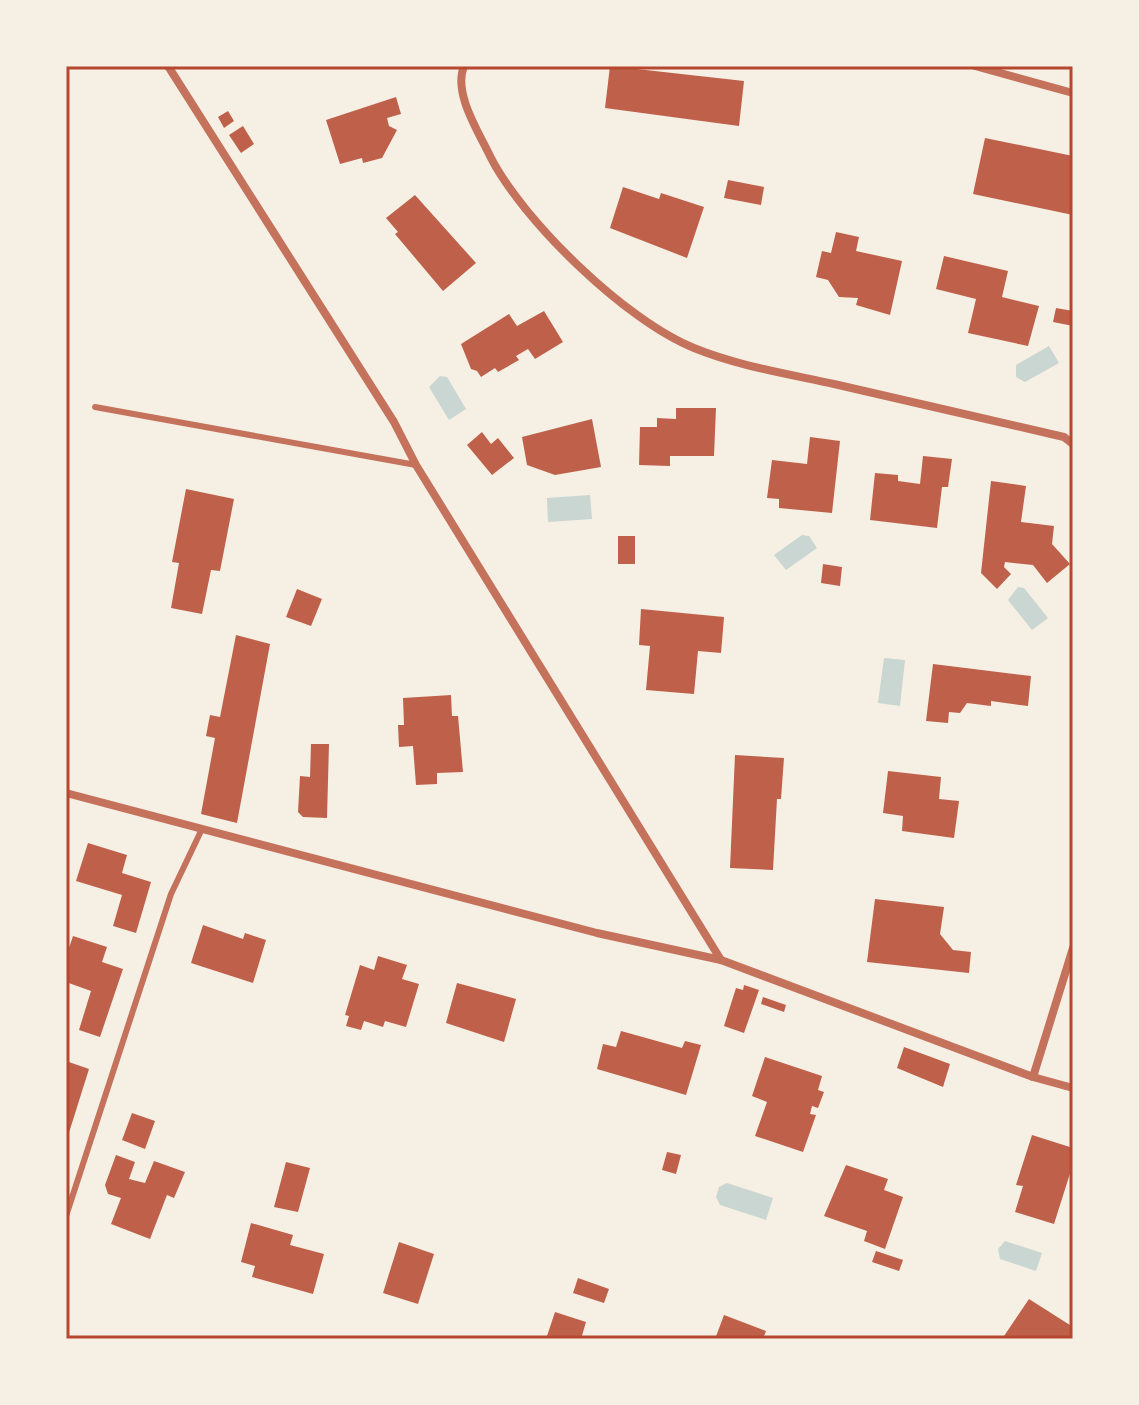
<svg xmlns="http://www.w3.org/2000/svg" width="1139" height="1405" font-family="Raleway,sans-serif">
  <rect width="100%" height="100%" fill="#f6efe4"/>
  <g fill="#c9d6d2">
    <path d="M 1049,346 L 1059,363 L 1025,382 L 1016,377 L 1016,365 Z"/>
    <path d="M 440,376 L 447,377 L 466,409 L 449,420 L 429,387 Z"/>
    <path d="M 590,495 L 592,519 L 548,522 L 547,498 Z"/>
    <path d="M 802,535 L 809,536 L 817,548 L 786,570 L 774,555 Z"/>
    <path d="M 1018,587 L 1024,588 L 1048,618 L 1032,630 L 1008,600 Z"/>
    <path d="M 884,658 L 905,660 L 900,706 L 878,703 Z"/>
    <path d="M 727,1183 L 773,1198 L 766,1220 L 720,1205 L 716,1197 L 719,1187 Z"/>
    <path d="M 1005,1241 L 1042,1253 L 1036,1271 L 1000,1259 L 998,1249 Z"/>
  </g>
  <g fill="#bf614a">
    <path d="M 610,66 L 744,81 L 739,126 L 605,108 Z"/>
    <path d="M 396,97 L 401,114 L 387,118 L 389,126 L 397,130 L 382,158 L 363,163 L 362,158 L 340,164 L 326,120 Z"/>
    <path d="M 228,111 L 234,121 L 224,128 L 218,117 Z"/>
    <path d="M 243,126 L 254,144 L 241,153 L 229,135 Z"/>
    <path d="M 985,138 L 1073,156 L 1073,215 L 973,194 Z"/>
    <path d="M 728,180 L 764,187 L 761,205 L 724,198 Z"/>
    <path d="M 623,187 L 659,199 L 661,193 L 704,207 L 687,258 L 610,228 Z"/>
    <path d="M 415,195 L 476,263 L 443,291 L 395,234 L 398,232 L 386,218 Z"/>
    <path d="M 836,232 L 859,237 L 856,251 L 902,261 L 890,315 L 856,305 L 858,298 L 839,297 L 828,280 L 816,277 L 822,251 L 831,253 Z"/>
    <path d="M 944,256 L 1008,271 L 1002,297 L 1039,306 L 1028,346 L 968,333 L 976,299 L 936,289 Z"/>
    <path d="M 1056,308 L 1073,311 L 1073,326 L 1053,322 Z"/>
    <path d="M 544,311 L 563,342 L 535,359 L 528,349 L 516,356 L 519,360 L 498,372 L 495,368 L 481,377 L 477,371 L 471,369 L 461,344 L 509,314 L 517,326 Z"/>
    <path d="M 676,408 L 716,408 L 714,456 L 670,456 L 670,466 L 639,465 L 640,427 L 657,427 L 657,418 L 676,419 Z"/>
    <path d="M 592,419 L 601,467 L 555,475 L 527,465 L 522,437 Z"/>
    <path d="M 482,432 L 491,444 L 498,438 L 514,458 L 492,475 L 467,445 Z"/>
    <path d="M 810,437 L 840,441 L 832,513 L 779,508 L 779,499 L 767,498 L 772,460 L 807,464 Z"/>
    <path d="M 923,456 L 952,459 L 948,487 L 942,487 L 937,528 L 870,520 L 875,473 L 898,475 L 898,481 L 920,484 Z"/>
    <path d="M 991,481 L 1026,486 L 1021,522 L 1054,526 L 1052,544 L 1070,564 L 1047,583 L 1033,565 L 1005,562 L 1004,567 L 1011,574 L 997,589 L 981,573 Z"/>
    <path d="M 186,489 L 234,499 L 220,571 L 211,570 L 202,614 L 171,608 L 179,563 L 172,562 Z"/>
    <rect x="618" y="536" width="17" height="28"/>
    <path d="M 823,564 L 842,567 L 840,586 L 821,583 Z"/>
    <path d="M 297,589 L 322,599 L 311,626 L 286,617 Z"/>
    <path d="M 641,609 L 724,617 L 721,653 L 698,651 L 694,694 L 646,690 L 650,646 L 639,645 Z"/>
    <path d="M 236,635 L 270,644 L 237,823 L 201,814 L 215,738 L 206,736 L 210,715 L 220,717 Z"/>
    <path d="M 933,664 L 1031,676 L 1028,706 L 991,701 L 991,706 L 967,703 L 960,713 L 949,712 L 948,723 L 926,721 Z"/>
    <path d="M 451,695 L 452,716 L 458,716 L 463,772 L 437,773 L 437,784 L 416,785 L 413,746 L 399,747 L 398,725 L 404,725 L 403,698 Z"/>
    <path d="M 311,744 L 329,744 L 327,818 L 303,817 L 298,812 L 300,776 L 310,777 Z"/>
    <path d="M 735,755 L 784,758 L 781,799 L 777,799 L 773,870 L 730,868 Z"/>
    <path d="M 888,771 L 941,777 L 939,799 L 959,801 L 954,838 L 902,831 L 903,816 L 883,813 Z"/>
    <path d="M 88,843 L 127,855 L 122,873 L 151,882 L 136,933 L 113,926 L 122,895 L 76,881 Z"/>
    <path d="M 875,899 L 944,907 L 940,934 L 953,950 L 971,952 L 969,973 L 867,962 Z"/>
    <path d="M 203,925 L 243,939 L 245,933 L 266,940 L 253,983 L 191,963 Z"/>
    <path d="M 73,936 L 107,947 L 102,962 L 123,969 L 100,1037 L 79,1030 L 91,991 L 66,982 L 66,957 Z"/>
    <path d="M 378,956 L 407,965 L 402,979 L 419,984 L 406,1027 L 385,1021 L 383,1027 L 364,1021 L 361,1030 L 346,1026 L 349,1016 L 345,1015 L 360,965 L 374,970 Z"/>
    <path d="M 457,983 L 516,999 L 504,1042 L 446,1023 Z"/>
    <path d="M 744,985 L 759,990 L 744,1033 L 724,1026 L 736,988 L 743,990 Z"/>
    <path d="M 763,997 L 786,1005 L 784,1012 L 761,1004 Z"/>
    <path d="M 621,1031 L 682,1048 L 685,1041 L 701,1045 L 686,1095 L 597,1069 L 603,1044 L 616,1047 Z"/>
    <path d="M 904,1047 L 950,1064 L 943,1087 L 897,1068 Z"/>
    <path d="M 765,1057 L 822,1076 L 818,1090 L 824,1092 L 818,1108 L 812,1106 L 810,1114 L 816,1115 L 803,1152 L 755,1136 L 767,1102 L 752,1096 Z"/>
    <path d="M 66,1061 L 89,1069 L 67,1139 L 66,1139 Z"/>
    <path d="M 132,1113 L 155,1121 L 145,1149 L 122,1140 Z"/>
    <path d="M 1032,1135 L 1073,1148 L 1073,1164 L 1054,1224 L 1015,1212 L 1023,1186 L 1016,1185 Z"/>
    <path d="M 667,1152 L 681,1155 L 676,1174 L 662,1170 Z"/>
    <path d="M 116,1155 L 135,1162 L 129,1179 L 145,1183 L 154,1161 L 185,1172 L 174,1198 L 167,1195 L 150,1239 L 111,1224 L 121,1198 L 108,1194 L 105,1185 Z"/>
    <path d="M 286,1162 L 310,1168 L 298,1212 L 274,1207 Z"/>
    <path d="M 846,1165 L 888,1179 L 884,1190 L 903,1197 L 885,1249 L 864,1241 L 867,1231 L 824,1216 Z"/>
    <path d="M 251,1223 L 293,1235 L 290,1245 L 324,1254 L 313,1294 L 252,1277 L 255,1266 L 241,1262 Z"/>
    <path d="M 399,1242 L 434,1254 L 418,1304 L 383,1293 Z"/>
    <path d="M 876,1251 L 903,1260 L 899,1271 L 872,1262 Z"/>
    <path d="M 578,1278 L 609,1289 L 604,1303 L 573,1293 Z"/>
    <path d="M 1029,1299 L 1073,1327 L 1073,1339 L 1002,1339 Z"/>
    <path d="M 555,1312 L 586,1322 L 581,1339 L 546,1339 Z"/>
    <path d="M 724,1315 L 766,1331 L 763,1339 L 715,1339 Z"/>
  </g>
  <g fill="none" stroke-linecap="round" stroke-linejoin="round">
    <g stroke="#c5725c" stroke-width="6">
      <path d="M 95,407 L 416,465"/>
      <path d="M 66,1216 L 171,894 L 201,831"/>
    </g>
    <g stroke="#c5725c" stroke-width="8">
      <path d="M 168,66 L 394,422 L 416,465 L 721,960"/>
      <path d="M 464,66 C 453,93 478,131 490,156 C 522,220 626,321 694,348 C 738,366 788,374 834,384 C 911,402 987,419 1064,437 L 1073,444"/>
      <path d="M 975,66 L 1073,93"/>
      <path d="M 66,793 L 597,933 L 721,960 L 1033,1077 L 1073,1088"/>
      <path d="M 1033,1077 L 1073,948"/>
    </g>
  </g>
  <rect width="1139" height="1405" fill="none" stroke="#f6efe4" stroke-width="136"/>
  <rect x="68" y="68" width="1003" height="1269" fill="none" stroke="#b5482f" stroke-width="3"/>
</svg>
